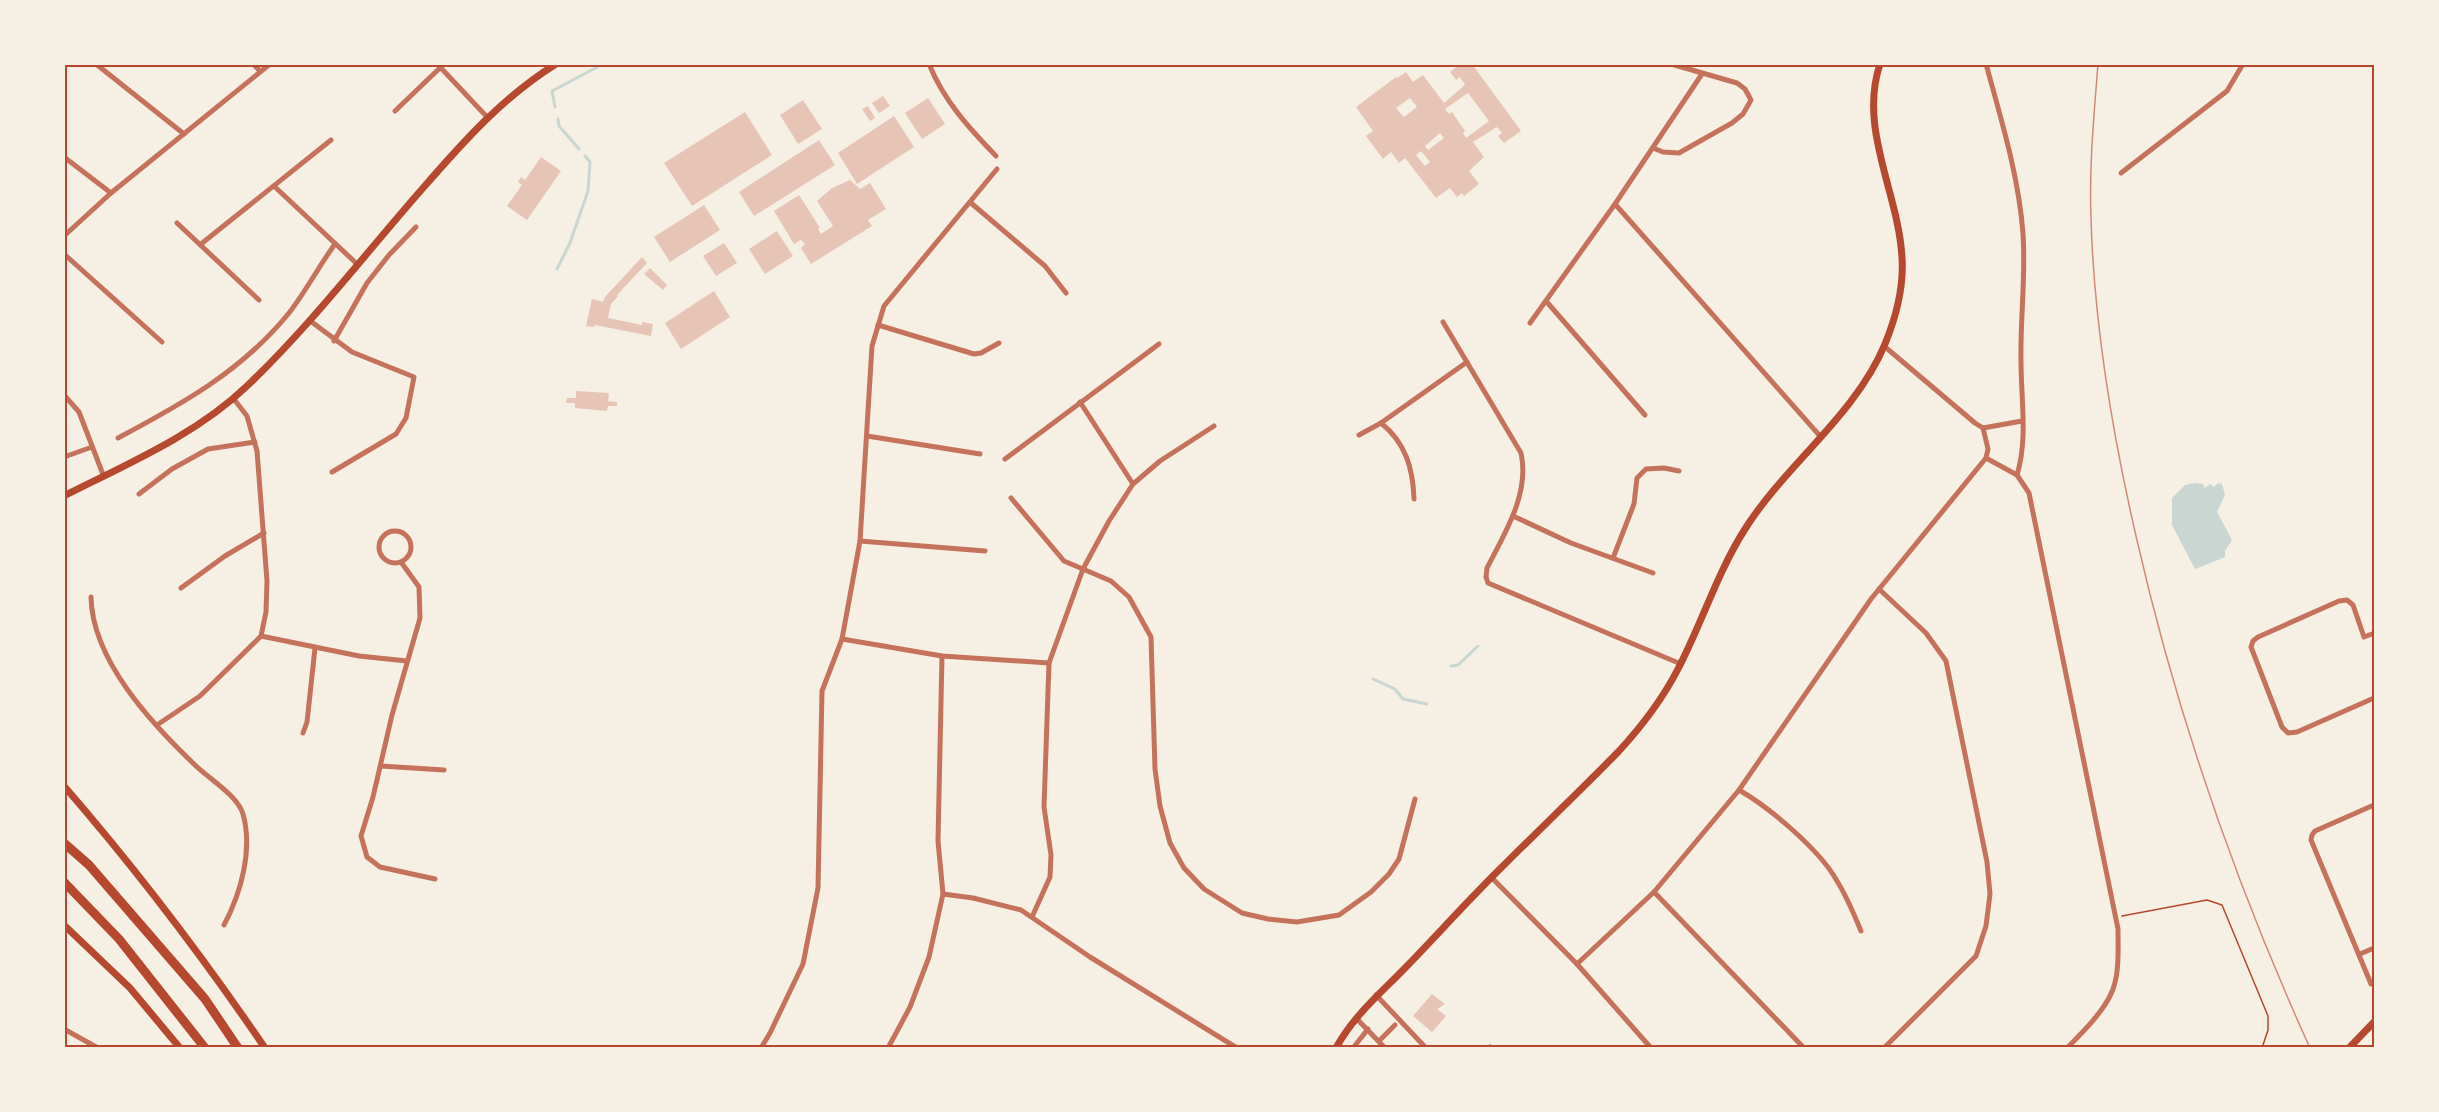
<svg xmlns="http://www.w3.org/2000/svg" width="2439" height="1112" font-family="Signika,sans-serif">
  <rect width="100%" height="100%" fill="#f6efe4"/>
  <path fill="#c9d6d2" d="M 2195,483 L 2203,484 L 2205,488 L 2210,484 L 2214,487 L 2218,483 L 2222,484 L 2225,495 L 2217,512 L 2232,540 L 2225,551 L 2225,557 L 2195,569 L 2172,525 L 2172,498 L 2185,485 Z"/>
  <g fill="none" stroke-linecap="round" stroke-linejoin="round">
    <g stroke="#c9d6d2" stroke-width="3">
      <path d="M 555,107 L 552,91 L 603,64"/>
      <path d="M 558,119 L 559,126 L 579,149"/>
      <path d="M 557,269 L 570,243 L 588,191 L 590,162 L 585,156"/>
      <path d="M 1451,666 L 1458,665 L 1478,646"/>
      <path d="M 1373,679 L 1395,689 L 1403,699 L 1427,704"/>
    </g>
  </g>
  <g fill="#e6c5b7" fill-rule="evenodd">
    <path d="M 1460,64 L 1472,64 L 1521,131 L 1504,143 L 1498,136 L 1502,133 L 1497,127 L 1473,142 L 1484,157 L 1469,171 L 1479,184 L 1464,196 L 1462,193 L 1457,197 L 1450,188 L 1436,198 L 1405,158 L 1399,163 L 1391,152 L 1383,159 L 1366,136 L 1373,131 L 1356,107 L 1396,77 L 1397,78 L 1406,72 L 1413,82 L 1423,75 L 1444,103 L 1465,85 L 1460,77 L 1456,80 L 1450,72 ZM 1468,93 L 1489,121 L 1466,138 L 1463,133 L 1465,131 L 1452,112 L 1449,114 L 1445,109 ZM 1410,98 L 1417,107 L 1404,117 L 1396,108 ZM 1440,133 L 1444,138 L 1428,150 L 1425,146 ZM 1421,151 L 1430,162 L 1425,166 L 1416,155 Z"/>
    <path d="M 883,96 L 890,106 L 879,113 L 872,103 Z"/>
    <path d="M 928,98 L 945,124 L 922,139 L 905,113 Z"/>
    <path d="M 803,100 L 822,129 L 798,144 L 780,115 Z"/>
    <path d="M 868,106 L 875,118 L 870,121 L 862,109 Z"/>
    <path d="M 745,112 L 772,155 L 692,206 L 664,163 Z"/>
    <path d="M 894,116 L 914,147 L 857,184 L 838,153 Z"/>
    <path d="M 819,140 L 835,165 L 754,216 L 739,192 Z"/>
    <path d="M 541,157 L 561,171 L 527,220 L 507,206 L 522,185 L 518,182 L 521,177 L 525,180 Z"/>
    <path d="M 850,180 L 860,189 L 870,183 L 886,209 L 868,220 L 872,226 L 811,264 L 801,248 L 805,244 L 801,240 L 794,244 L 774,211 L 799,195 L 820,228 L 818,229 L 821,234 L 833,226 L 817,201 L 832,188 Z"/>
    <path d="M 704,205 L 720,230 L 670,262 L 654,237 Z"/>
    <path d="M 777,231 L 793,256 L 765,274 L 749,249 Z"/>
    <path d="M 724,243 L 737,263 L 716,276 L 703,256 Z"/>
    <path d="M 642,257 L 647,263 L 617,295 L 618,296 L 611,304 L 608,318 L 642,325 L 642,322 L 653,324 L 651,336 L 595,325 L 594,327 L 586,326 L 592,299 L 603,302 L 605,297 Z"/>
    <path d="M 650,268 L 667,285 L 663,290 L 644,274 Z"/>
    <path d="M 714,291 L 730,317 L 681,349 L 665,323 Z"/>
    <path d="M 576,391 L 609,393 L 608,401 L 617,402 L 617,406 L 608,406 L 607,411 L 575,408 L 575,403 L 566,403 L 567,398 L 576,398 Z"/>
    <path d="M 1432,994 L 1445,1004 L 1437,1009 L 1446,1016 L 1432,1032 L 1413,1016 Z"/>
  </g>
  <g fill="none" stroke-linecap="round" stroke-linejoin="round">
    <path stroke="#b5482f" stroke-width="1.5" d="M 2122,916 L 2207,900 L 2222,905 L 2268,1016 L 2268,1030 L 2262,1048"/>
    <g stroke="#c5725c" stroke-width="5">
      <path d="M 96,64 L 184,134"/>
      <path d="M 253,64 L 260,71"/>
      <path d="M 929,64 C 944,101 969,128 996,156"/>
      <path d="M 1986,64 C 2001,119 2019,177 2023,234 C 2026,277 2020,319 2021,362 C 2021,399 2028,439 2017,475"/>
      <path d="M 441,68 L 487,117"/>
      <path d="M 395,111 L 444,64"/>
      <path d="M 1653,148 L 1663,152 L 1679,153 L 1732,123 L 1743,114 L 1751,100 L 1745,89 L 1737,83 L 1671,64"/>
      <path d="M 64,157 L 111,193"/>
      <path d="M 2121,173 L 2227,91 L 2243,64"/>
      <path d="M 274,186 L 357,264"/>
      <path d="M 971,203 L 1045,266 L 1066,293"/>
      <path d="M 1615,204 L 1820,436"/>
      <path d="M 177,223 L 259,300"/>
      <path d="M 64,236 L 111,193 L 270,64"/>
      <path d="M 201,244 L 331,140"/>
      <path d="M 64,254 L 162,342"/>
      <path d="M 1546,301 L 1645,415"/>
      <path d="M 309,320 L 352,352 L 414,377 L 406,418 L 396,434 L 332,472"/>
      <path d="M 1443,322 L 1521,453 C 1530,493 1505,533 1487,568 L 1486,577 L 1488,583 L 1681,664"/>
      <path d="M 1530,323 L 1615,204 L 1702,74"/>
      <path d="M 878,325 L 974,354 L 981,353 L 999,343"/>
      <path d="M 334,341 L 367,283 L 389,255 L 416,227"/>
      <path d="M 1884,346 L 1975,423 L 1983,428 L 2022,421"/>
      <path d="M 64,395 L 79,412 L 104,477"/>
      <path d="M 1080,402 L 1133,484"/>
      <path d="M 1381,423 C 1406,443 1413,469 1414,499"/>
      <path d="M 1983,428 L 1988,449 L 1986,458 L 2017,475 L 2029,493 L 2118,929 C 2118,950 2120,977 2110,996 C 2101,1014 2082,1033 2067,1048"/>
      <path d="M 1359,435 L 1381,423 L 1467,362"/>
      <path d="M 867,436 L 980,454"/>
      <path d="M 118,438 C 182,404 242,371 289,313 C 306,291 319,266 335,244"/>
      <path d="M 64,457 L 92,447"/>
      <path d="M 1005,459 L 1159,344"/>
      <path d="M 139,494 L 172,469 L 208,449 L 255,442"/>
      <path d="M 1011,498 L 1064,561 L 1111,581 L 1129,597 L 1151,637 L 1155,769 L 1160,806 L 1170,843 L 1184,868 L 1204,889 L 1242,913 L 1268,919 L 1297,922 L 1339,915 L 1371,892 L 1389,874 L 1399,859 L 1415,799"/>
      <path d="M 1513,516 L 1571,543 L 1653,573"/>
      <circle cx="395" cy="547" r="16"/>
      <path d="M 860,541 L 985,551"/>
      <path d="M 1613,558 L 1634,504 L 1637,478 L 1646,469 L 1664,468 L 1679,471"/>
      <path d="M 401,562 L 419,587 L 420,618 L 392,715 L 373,797 L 361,836 L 367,857 L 380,867 L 435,879"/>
      <path d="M 181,588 L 225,556 L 264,533"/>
      <path d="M 1879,589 L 1926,633 L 1946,661 L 1987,862 L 1990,894 L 1986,926 L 1976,956 L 1884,1048"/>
      <path d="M 91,597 C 92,660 152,724 195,765 C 209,779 237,795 243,814 C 253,850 241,893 224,925"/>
      <path d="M 2372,634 L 2364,637 L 2353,605 L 2347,600 L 2339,601 L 2258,637 L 2253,641 L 2251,647 L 2282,727 L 2288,733 L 2297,732 L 2374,698"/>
      <path d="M 261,636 L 359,656 L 407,661"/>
      <path d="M 842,639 L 942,656 L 1049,663"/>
      <path d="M 157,725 L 200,696 L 261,636 L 266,612 L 267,581 L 257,451 L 247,416 L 233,398"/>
      <path d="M 303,733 L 307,722 L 315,648"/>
      <path d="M 381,766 L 444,770"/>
      <path d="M 1739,790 C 1769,807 1820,850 1837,881 C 1847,897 1854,914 1861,931"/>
      <path d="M 1491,877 L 1577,964 L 1651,1048"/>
      <path d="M 1654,892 L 1804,1048"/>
      <path d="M 943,894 L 973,898 L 1021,910 L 1090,957 L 1237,1048"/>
      <path d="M 1032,917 L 1050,877 L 1051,855 L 1044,807 L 1049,663 L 1083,569 L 1109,521 L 1133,484 L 1160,461 L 1214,426"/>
      <path d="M 2360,954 L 2374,948"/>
      <path d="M 1577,964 L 1654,892 L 1739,790 L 1871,599 L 1986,458"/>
      <path d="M 2371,984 L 2311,840 L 2312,835 L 2315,831 L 2374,805"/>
      <path d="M 1376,995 L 1426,1048"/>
      <path d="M 1356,1018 L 1385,1048"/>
      <path d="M 64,1029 L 98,1048"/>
      <path d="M 1379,1041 L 1395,1025"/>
      <path d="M 1490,1047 L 1491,1048"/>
      <path d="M 761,1048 L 770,1033 L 803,964 L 818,888 L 822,691 L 842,639 L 860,541 L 872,346 L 884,306 L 997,169"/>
      <path d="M 888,1048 L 910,1007 L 929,957 L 943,894 L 938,841 L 942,656"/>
      <path d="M 1353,1048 L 1368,1029"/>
    </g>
    <g stroke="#b5482f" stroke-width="7">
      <path d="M 64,496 C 127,464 196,435 247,386 C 311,325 365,254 423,188 C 463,142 503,97 556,64"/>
      <path d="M 64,786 C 136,869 203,957 265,1048"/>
      <path d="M 64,925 L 130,988 L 180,1048"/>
      <path d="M 1336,1048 C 1354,1015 1381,993 1406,967 C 1439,933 1471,897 1505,864 C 1543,826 1582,789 1619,751 C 1642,726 1663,698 1678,669 C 1702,623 1717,573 1745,529 C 1786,464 1855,416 1885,344 C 1896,317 1904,288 1902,258 C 1899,194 1858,129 1880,64"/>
      <path d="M 2349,1048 L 2374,1022"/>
    </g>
    <g stroke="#b5482f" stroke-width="9">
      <path d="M 64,843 L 89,865 L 205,999 L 238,1048"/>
      <path d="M 64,882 L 119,939 L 205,1048"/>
    </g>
    <path stroke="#cf8b77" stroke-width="1.5" d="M 2098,64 C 2094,115 2089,166 2091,218 C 2094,325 2112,432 2136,536 C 2176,712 2235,883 2310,1048"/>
  </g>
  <rect width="2439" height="1112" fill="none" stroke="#f6efe4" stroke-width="132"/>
  <rect x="66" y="66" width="2307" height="980" fill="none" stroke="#b5482f" stroke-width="2"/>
</svg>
